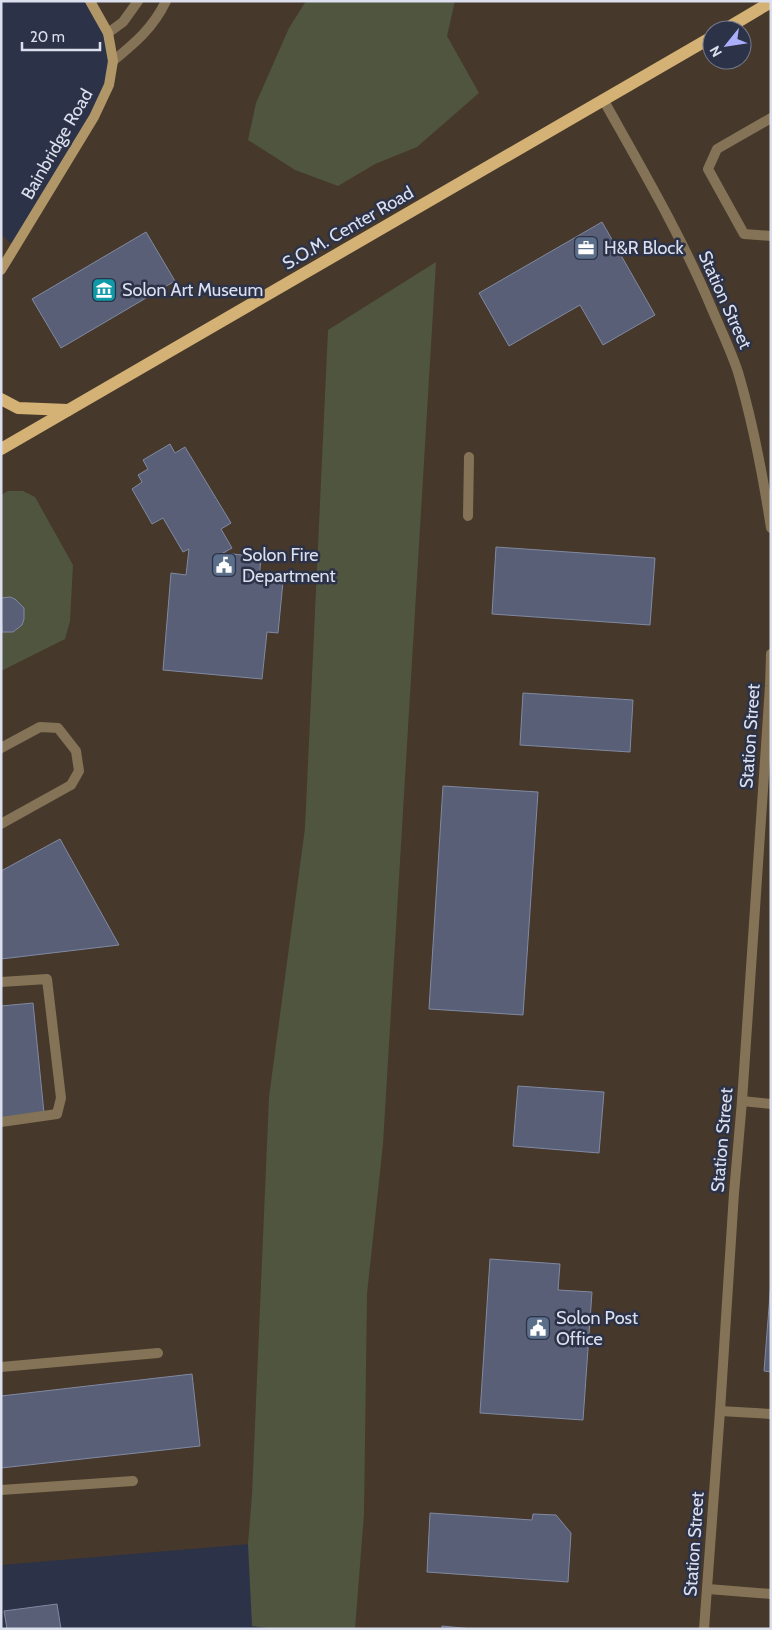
<svg xmlns="http://www.w3.org/2000/svg" width="772" height="1630" font-family="Cabin,sans-serif">
  <rect width="100%" height="100%" fill="#2c3247"/>
  <path fill="#46382b" fill-rule="evenodd" d="M 90,1 L 771,1 L 771,1629 L 291,1629 L 297,1540 L 1,1565 L 1,234 L 15,247 L 109,85 L 108,33 ZM 712,30 L 742,30 L 742,60 L 712,60 Z"/>
  <g fill="#50553f">
    <path d="M 306,1 L 455,1 L 447,36 L 479,93 L 417,147 L 375,164 L 338,186 L 295,170 L 248,140 L 256,103 L 289,28 Z"/>
    <path d="M 436,262 L 383,1144 L 367,1294 L 364,1514 L 355,1629 L 276,1629 L 252,1626 L 248,1544 L 252,1495 L 269,1097 L 305,828 L 328,330 Z"/>
    <path d="M 8,491 L 23,491 L 35,497 L 73,565 L 70,621 L 65,639 L 1,671 L 1,495 Z"/>
  </g>
  <g fill="#585f76" stroke="#8189a2">
    <path d="M 602,222 L 655,315 L 603,345 L 580,305 L 509,346 L 479,293 Z"/>
    <path d="M 146,232 L 175,281 L 61,348 L 32,299 Z"/>
    <path d="M 170,444 L 175,453 L 185,447 L 231,523 L 221,529 L 232,548 L 223,553 L 261,557 L 259,580 L 283,582 L 278,633 L 267,632 L 262,679 L 163,670 L 171,573 L 186,575 L 189,549 L 183,552 L 163,518 L 152,524 L 132,489 L 142,482 L 138,475 L 148,469 L 143,460 Z"/>
    <path d="M 496,547 L 655,558 L 650,625 L 492,614 Z"/>
    <path d="M 10,597 L 15,599 L 24,608 L 24,619 L 22,625 L 13,632 L 2,632 L 1,598 Z"/>
    <path d="M 523,693 L 633,700 L 630,752 L 520,745 Z"/>
    <path d="M 443,786 L 538,792 L 523,1015 L 429,1009 Z"/>
    <path d="M 60,839 L 119,945 L 1,959 L 1,871 Z"/>
    <path d="M 33,1003 L 44,1113 L 1,1118 L 1,1006 Z"/>
    <path d="M 518,1086 L 604,1092 L 599,1153 L 513,1146 Z"/>
    <path d="M 490,1259 L 560,1264 L 558,1290 L 592,1292 L 583,1420 L 480,1413 Z"/>
    <path d="M 771,1282 L 771,1372 L 764,1371 Z"/>
    <path d="M 192,1374 L 200,1446 L 1,1468 L 1,1396 Z"/>
    <path d="M 430,1513 L 532,1520 L 533,1514 L 556,1515 L 571,1533 L 568,1582 L 427,1572 Z"/>
    <path d="M 57,1604 L 61,1629 L 7,1629 L 4,1611 Z"/>
    <path d="M 442,1626 L 472,1629 L 442,1629 Z"/>
  </g>
  <g fill="none" stroke-linecap="round" stroke-linejoin="round">
    <g stroke="#847356" stroke-width="10">
      <path d="M 108,33 L 123,22 L 138,1"/>
      <path d="M 113,61 C 135,43 153,28 166,1"/>
      <path d="M 771,118 L 717,149 L 708,169 L 744,234 L 771,236"/>
      <path d="M 468,516 L 469,457"/>
      <path d="M 1,748 L 40,727 L 58,728 L 76,751 L 79,771 L 71,785 L 1,824"/>
      <path d="M 1,982 L 47,979 L 61,1098 L 57,1114 L 1,1122"/>
      <path d="M 742,1101 L 771,1104"/>
      <path d="M 1,1367 L 158,1353"/>
      <path d="M 720,1411 L 771,1414"/>
      <path d="M 1,1490 L 133,1481"/>
    </g>
    <g stroke="#847356" stroke-width="10">
      <path d="M 604,101 C 642,169 682,237 712,309 C 721,330 731,351 738,372 C 753,423 763,476 771,528"/>
      <path d="M 708,1589 L 771,1594"/>
      <path d="M 704,1629 L 720,1411 L 734,1193 L 742,1101 L 770,686 L 771,654"/>
    </g>
    <path stroke="#b19667" stroke-width="10" d="M 1,270 L 94,117 L 109,85 L 113,61 L 108,33 L 90,1"/>
    <g stroke="#d4b174" stroke-width="12">
      <path d="M 724,30 L 771,2"/>
      <path d="M 1,399 L 18,408 L 68,410"/>
      <path d="M 1,449 L 712,37"/>
    </g>
  </g>
  <defs>
    <symbol id="office-square" viewBox="-11 -11 22 22"><rect x="-9" y="-9" width="18" height="18" rx="4" fill="#5c6f8a" stroke="#2c3247"/><path d="M-6-3h4V-5.5h4V-3h4V5H-6ZM-1-4.5V-3h2v-1.5ZM-6 0V1H6V0Z" fill="#fff"/></symbol>
    <symbol id="museum-square" viewBox="-11 -11 22 22"><rect x="-9" y="-9" width="18" height="18" rx="4" fill="#0f9aa8" stroke="#2c3247"/><path d="M0-6L6-3V-2H-6V-3ZM-5-1h2V3h-2ZM-1-1h2V3h-2ZM3-1h2V3H3ZM-6 4H6V6H-6Z" fill="#fff"/></symbol>
    <symbol id="civic-square" viewBox="-11 -11 22 22"><rect x="-9" y="-9" width="18" height="18" rx="4" fill="#5c6f8a" stroke="#2c3247"/><path d="M-.6-6.5H3V-4.5H.6V-3L4-1V1h2V6H-6V1h2V-1L-.6-3ZM-1.2 2.5V6h2.4V2.5Z" fill="#fff"/></symbol>
  </defs>
  <g fill-rule="evenodd">
    <use href="#office-square" x="572" y="234" width="28" height="28"/>
    <use href="#museum-square" x="90" y="276" width="28" height="28"/>
    <use href="#civic-square" x="210" y="551" width="28" height="28"/>
    <use href="#civic-square" x="524" y="1314" width="28" height="28"/>
  </g>
  <g text-anchor="middle" stroke-width="5" stroke-linejoin="round" paint-order="stroke">
    <g font-size="18" fill="#dce0ee" stroke="#2c3247">
      <text transform="translate(57 144) rotate(-60)" y="6">Bainbridge Road</text>
      <text transform="translate(348 228) rotate(-30)" y="6">S.O.M. Center Road</text>
      <text transform="translate(725 300) rotate(66)" y="6">Station Street</text>
      <text transform="translate(750 736) rotate(-86)" y="6">Station Street</text>
      <text transform="translate(722 1140) rotate(-85)" y="6">Station Street</text>
      <text transform="translate(694 1544) rotate(-86)" y="6">Station Street</text>
    </g>
    <g font-size="18" fill="#dce0ee" stroke="#2c3247" text-anchor="start">
      <text x="604" y="254">H&amp;R Block</text>
      <text x="122" y="296">Solon Art Museum</text>
      <text x="242" y="561">Solon Fire<tspan x="242" dy="21">Department</tspan></text>
      <text x="556" y="1324">Solon Post<tspan x="556" dy="21">Office</tspan></text>
    </g>
  </g>
  <rect width="772" height="1630" fill="none" stroke="#dce0ee" stroke-width="5"/>
  <g transform="translate(727 45) rotate(240)"><circle r="24" fill="#2c3247" stroke="#72788a"/>
  <path d="M0-4L9 19L0 12L-9 19Z" fill="#abaffb"/>
  <text y="-8" font-size="14" font-weight="bold" text-anchor="middle" fill="#dce0ee">N</text>
  </g>
  <path d="M22 42v8h78v-8" fill="none" stroke="#dce0ee" stroke-width="2.5"/>
  <text x="30" y="42" font-size="15" fill="#dce0ee" stroke="#2c3247" stroke-width="4" paint-order="stroke">20 m</text>
</svg>
